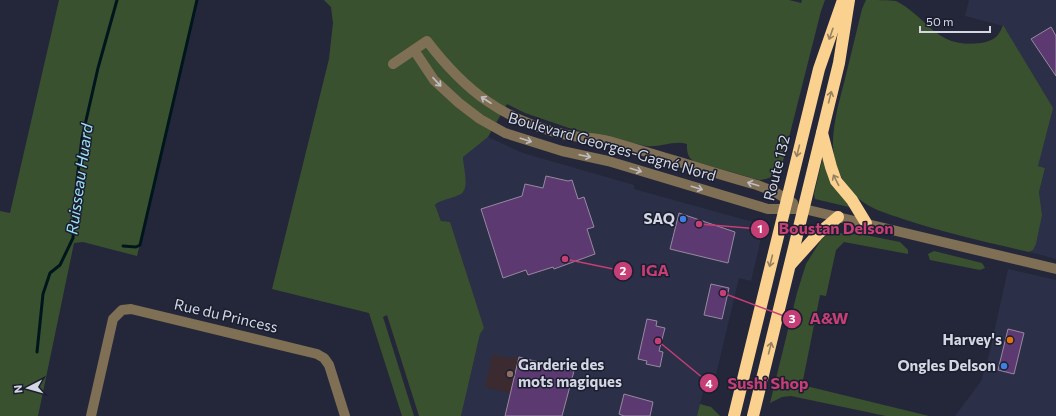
<svg xmlns="http://www.w3.org/2000/svg" width="1056" height="416" font-family="Commissioner,sans-serif">
  <rect width="100%" height="100%" fill="#242739"/>
  <g fill="#2b2f47">
    <path d="M 969,0 L 1056,0 L 1056,259 L 1029,252 L 1033,250 L 1042,215 L 1039,192 L 1045,168 L 1038,166 L 1003,26 L 965,16 Z"/>
    <path d="M 488,137 L 523,153 L 634,185 L 634,189 L 757,223 L 760,226 L 763,230 L 751,281 L 739,278 L 715,379 L 707,377 L 697,416 L 461,416 L 480,334 L 484,328 L 435,205 L 465,179 L 462,157 Z"/>
    <path d="M 1008,269 L 1056,280 L 1056,416 L 955,416 L 981,381 L 990,351 Z"/>
  </g>
  <path fill="#3c2a31" d="M 493,354 L 507,358 L 519,357 L 521,416 L 505,416 L 510,393 L 485,387 Z"/>
  <g fill="#3a512f">
    <path d="M 59,0 L 197,0 L 137,256 L 83,242 L 74,243 L 38,416 L 0,416 L 0,211 L 10,213 Z"/>
    <path d="M 324,0 L 789,0 L 801,3 L 802,0 L 825,0 L 821,11 L 782,165 C 776,176 770,179 759,180 L 693,161 C 687,156 687,151 687,144 C 674,140 660,148 646,146 L 569,128 L 525,113 L 507,104 L 488,137 L 463,157 C 463,167 470,187 461,194 C 454,198 444,199 437,203 L 435,205 L 441,221 L 450,222 L 484,328 L 480,334 L 461,416 L 419,416 L 387,315 L 383,317 L 414,416 L 402,416 L 369,313 L 272,289 L 329,59 L 333,23 L 331,7 Z"/>
    <path d="M 866,0 C 874,0 889,0 896,1 C 929,18 935,49 981,43 C 993,41 999,37 1003,25 L 1053,108 L 1038,166 L 1045,168 L 1039,192 L 1042,215 L 1036,244 L 1033,250 L 1029,252 C 987,242 944,233 903,219 C 888,214 871,209 859,199 C 842,185 832,161 833,140 C 834,120 839,102 844,83 C 850,58 856,34 862,9 Z"/>
    <path d="M 823,157 L 850,206 L 849,207 L 815,199 L 814,194 Z"/>
    <path d="M 838,233 L 865,235 L 900,242 L 908,250 L 908,254 L 844,242 L 836,250 L 826,296 L 820,295 L 802,385 L 929,416 L 886,416 L 791,396 L 782,397 L 770,403 L 797,293 L 806,264 L 821,240 L 828,234 Z"/>
    <path d="M 934,251 L 982,263 L 985,268 L 980,270 L 930,260 L 928,254 Z"/>
    <path d="M 700,404 L 711,407 L 720,416 L 697,416 Z"/>
  </g>
  <g fill="none" stroke-linecap="round" stroke-linejoin="round">
    <g stroke="#00161d" stroke-width="3">
      <path d="M 123,246 L 136,247 L 140,245 L 197,0"/>
      <path d="M 37,352 L 43,294 L 50,273 L 60,265 L 73,238 L 76,189 L 82,138 L 98,68 L 117,0"/>
    </g>
  </g>
  <g fill="#5c3a71" stroke="#968a9e">
    <path d="M 1051,27 L 1056,36 L 1056,76 L 1031,39 Z"/>
    <path d="M 546,176 L 568,181 L 572,180 L 578,199 L 584,197 L 594,227 L 587,229 L 595,254 L 554,269 L 553,267 L 528,275 L 526,270 L 503,278 L 481,209 L 522,196 L 525,184 L 543,188 Z"/>
    <path d="M 679,213 L 735,232 L 728,263 L 670,249 Z"/>
    <path d="M 711,284 L 729,288 L 722,319 L 704,315 Z"/>
    <path d="M 647,319 L 657,321 L 656,326 L 665,328 L 659,351 L 663,352 L 660,367 L 646,364 L 647,361 L 638,359 Z"/>
    <path d="M 1008,329 L 1024,333 L 1014,374 L 998,370 Z"/>
    <path d="M 519,357 L 574,371 L 562,416 L 505,416 Z"/>
    <path d="M 624,394 L 653,402 L 650,416 L 624,416 L 619,414 Z"/>
  </g>
  <g fill="none" stroke-linecap="round" stroke-linejoin="round">
    <g stroke="#7f6f55" stroke-width="10">
      <path d="M 414,50 L 434,80 L 459,103 L 480,119 L 505,133 L 562,151 L 608,161 L 768,209 L 804,209 L 1056,269"/>
      <path d="M 393,64 L 427,41 C 465,91 504,121 567,135 C 581,138 595,137 609,141 C 658,155 707,171 757,185 L 775,192 L 793,203"/>
      <path d="M 91,416 L 113,319 L 122,310 L 131,309 L 317,354 L 324,358 L 329,365 L 345,416"/>
    </g>
    <g stroke="#fad18e" stroke-width="12">
      <path d="M 822,133 L 831,167 L 836,181 L 852,200 L 866,223"/>
      <path d="M 791,264 L 818,234 L 838,217"/>
      <path d="M 734,416 L 819,69 L 843,0"/>
      <path d="M 753,416 L 839,63 L 849,0"/>
    </g>
  </g>
  <defs><path id="oneway-shaft" d="M-6 0H5M1.5-3L5.5 0L1.5 3" fill="none" stroke-width="1.6" stroke-linecap="round" stroke-linejoin="round"/></defs>
  <g stroke="#958063">
    <use href="#oneway-shaft" transform="translate(831 34) rotate(109)"/>
    <use href="#oneway-shaft" transform="translate(830 97) rotate(-76)"/>
    <use href="#oneway-shaft" transform="translate(798 151) rotate(104)"/>
    <use href="#oneway-shaft" transform="translate(836 180) rotate(-117)"/>
    <use href="#oneway-shaft" transform="translate(771 261) rotate(104)"/>
    <use href="#oneway-shaft" transform="translate(770 348) rotate(-76)"/>
  </g>
  <g stroke="#bfbdc0">
    <use href="#oneway-shaft" transform="translate(437 82) rotate(47)"/>
    <use href="#oneway-shaft" transform="translate(486 100) rotate(-147)"/>
    <use href="#oneway-shaft" transform="translate(526 140) rotate(18)"/>
    <use href="#oneway-shaft" transform="translate(585 156) rotate(12)"/>
    <use href="#oneway-shaft" transform="translate(636 170) rotate(17)"/>
    <use href="#oneway-shaft" transform="translate(753 184) rotate(-163)"/>
    <use href="#oneway-shaft" transform="translate(697 188) rotate(17)"/>
  </g>
  <g fill="#3f7fe0" stroke="#1a1e2f" stroke-width="1.5">
    <circle cx="683" cy="219" r="4"/>
    <circle cx="1004" cy="366" r="4"/>
  </g>
  <circle fill="#e8710a" stroke="#1a1e2f" stroke-width="1.5" cx="1010" cy="340" r="4"/>
  <circle fill="#8d6e63" stroke="#1a1e2f" stroke-width="1.5" cx="510" cy="374" r="4"/>
  <g text-anchor="middle" stroke-width="3" stroke-linejoin="round" paint-order="stroke">
    <g font-size="15" fill="#d4d7e3" stroke="#1a1e2f">
      <text transform="translate(612 147) rotate(16)" y="5">Boulevard Georges-Gagné Nord</text>
      <text transform="translate(777 168) rotate(-76)" y="5">Route 132</text>
      <text transform="translate(226 316) rotate(13)" y="5">Rue du Princess</text>
    </g>
    <g font-size="15" font-weight="bold" fill="#d4d7e3" stroke="#1a1e2f" text-anchor="end">
      <text x="675" y="224">SAQ</text>
      <text x="1002" y="345">Harvey's</text>
      <text x="518" y="370" text-anchor="start">Garderie des<tspan x="518" dy="17">mots magiques</tspan></text>
      <text x="996" y="371">Ongles Delson</text>
    </g>
    <g font-size="16" font-style="italic" fill="#9be1f6" stroke="#1a1e2f">
      <text transform="translate(79 179) rotate(-82)" y="6">Ruisseau Huard</text>
    </g>
  </g>
  <path fill="none" stroke="#c63e76" stroke-width="1.5" d="M699 224L760 229M565 259L623 271M723 293L792 319M658 341L709 383"/>
  <g fill="#c63e76" stroke="#1a1e2f" stroke-width="1.5">
    <circle cx="699" cy="224" r="4"/>
    <circle cx="565" cy="259" r="4"/>
    <circle cx="723" cy="293" r="4"/>
    <circle cx="658" cy="341" r="4"/>
    <circle cx="760" cy="229" r="10"/>
    <circle cx="623" cy="271" r="10"/>
    <circle cx="792" cy="319" r="10"/>
    <circle cx="709" cy="383" r="10"/>
  </g>
  <g font-size="12" text-anchor="middle" font-weight="bold" fill="#fff">
    <text x="760" y="233">1</text>
    <text x="623" y="275">2</text>
    <text x="792" y="323">3</text>
    <text x="709" y="388">4</text>
  </g>
  <g font-size="16" text-anchor="middle" font-weight="bold" fill="#c63e76" stroke="#1a1e2f" stroke-width="3" stroke-linejoin="round" paint-order="stroke">
    <text x="836" y="234">Boustan Delson</text>
    <text x="655" y="276">IGA</text>
    <text x="829" y="324">A&amp;W</text>
    <text x="768" y="389">Sushi Shop</text>
  </g>
  <g transform="translate(28 388) rotate(264)" stroke="#1a1e2f" stroke-width="3" paint-order="stroke">
  <path d="M0-3L7 15L0 10L-7 15Z" fill="#d4d7e3"/>
  <text y="-6" font-size="11" font-weight="bold" text-anchor="middle" fill="#d4d7e3">N</text>
  </g>
  <path d="M920 26v6h70v-6" fill="none" stroke="#d4d7e3" stroke-width="2"/>
  <text x="926" y="26" font-size="12" fill="#d4d7e3" stroke="#1a1e2f" stroke-width="3" paint-order="stroke">50 m</text>
</svg>
